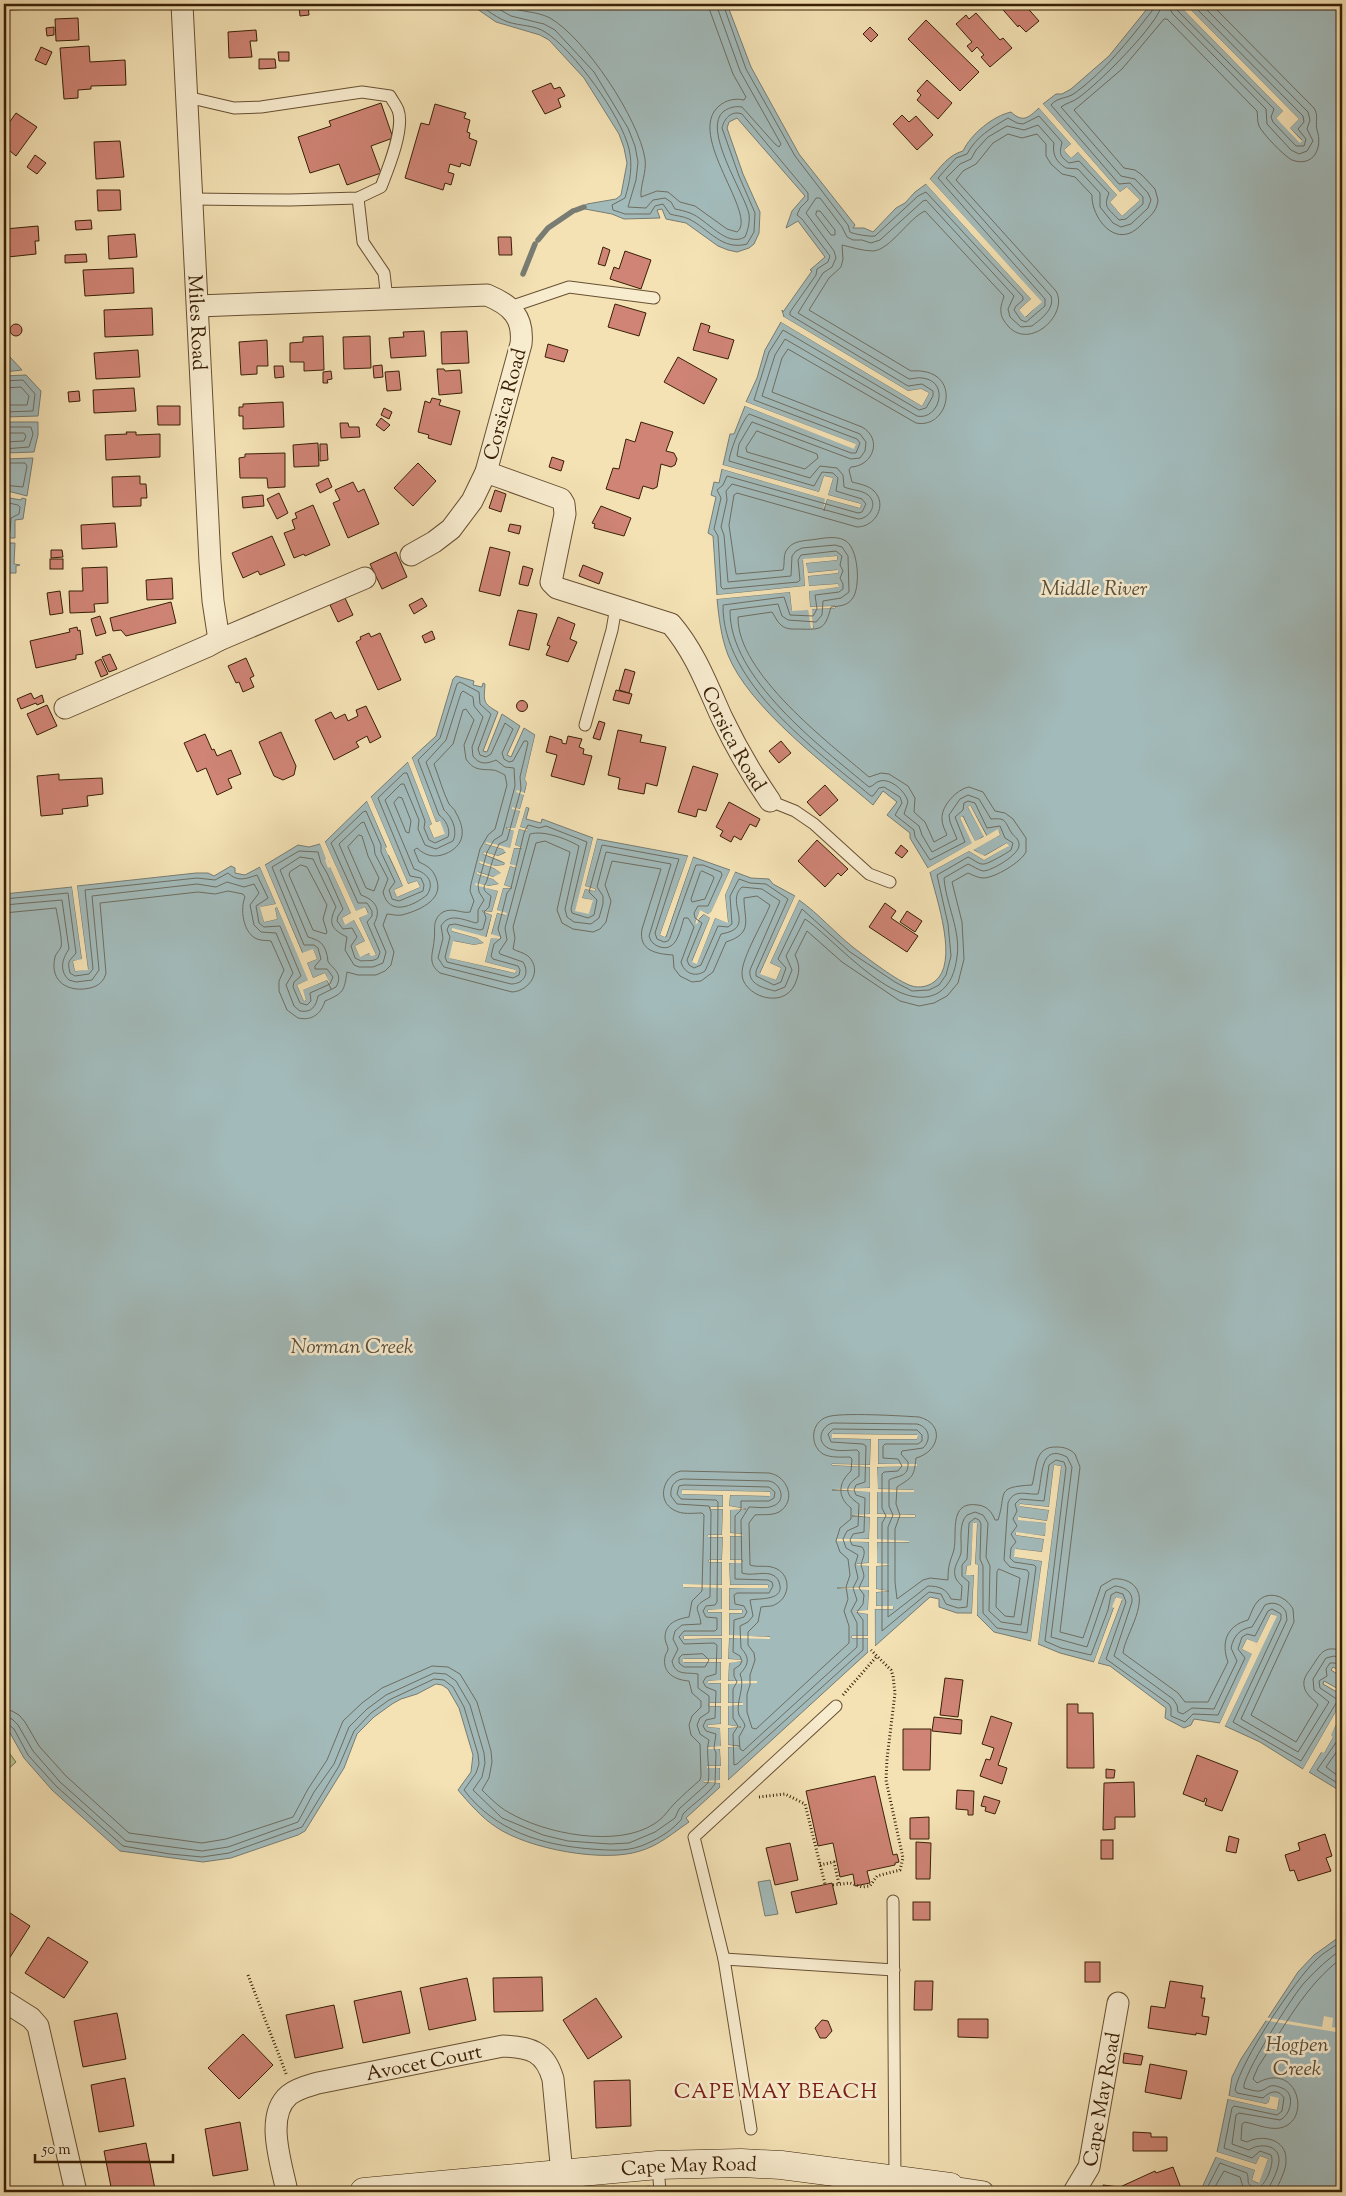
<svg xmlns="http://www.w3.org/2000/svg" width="1346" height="2196" font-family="'Sorts Mill Goudy',serif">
  <rect width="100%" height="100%" fill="#f4e2b5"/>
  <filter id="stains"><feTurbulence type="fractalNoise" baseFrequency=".004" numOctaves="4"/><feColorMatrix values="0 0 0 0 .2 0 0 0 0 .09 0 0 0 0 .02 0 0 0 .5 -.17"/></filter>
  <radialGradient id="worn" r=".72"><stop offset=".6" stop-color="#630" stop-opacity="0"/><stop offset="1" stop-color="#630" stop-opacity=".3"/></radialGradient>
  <g fill="#b8c490" stroke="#78724b">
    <path d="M 4,1746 L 16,1762 L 4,1773 Z"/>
    <path d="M 650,2186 L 653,2192 L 582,2192 Z"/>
  </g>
  <g fill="#a2baba" stroke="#787c72">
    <path d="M 470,4 L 727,4 L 751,67 L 799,154 L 855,225 L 853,228 L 864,228 L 873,232 L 896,208 L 905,203 L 915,192 L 926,184 L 1031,299 L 1019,310 L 1026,317 L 1041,302 L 930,179 C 940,168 948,155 963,151 C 971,134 993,116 1011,112 C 1023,123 1028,118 1039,108 L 1071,144 L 1064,150 L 1071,158 L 1078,152 L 1117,195 L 1110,202 L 1122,216 L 1140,200 L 1127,187 L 1120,192 L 1043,104 L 1056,94 L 1062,94 L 1071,89 L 1109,56 L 1151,4 L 1178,4 L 1283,111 L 1276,118 L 1302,140 L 1290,128 L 1299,119 L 1185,4 L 1342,4 L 1342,1672 L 1333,1667 L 1331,1670 L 1342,1677 L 1342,1691 L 1324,1681 L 1323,1684 L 1342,1695 L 1342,1701 L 1303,1769 L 1260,1742 L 1225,1726 L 1276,1616 L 1271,1614 L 1257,1644 L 1247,1639 L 1242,1649 L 1253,1654 L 1220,1723 L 1194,1719 L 1191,1725 L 1184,1728 L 1165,1718 L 1166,1708 L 1110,1666 L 1098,1663 L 1122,1600 L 1116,1597 L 1114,1607 L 1094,1662 L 1060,1653 L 1038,1644 L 1061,1466 L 1054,1465 L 1049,1507 L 1020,1504 L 1020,1506 L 1049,1510 L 1047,1521 L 1019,1517 L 1018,1519 L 1047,1523 L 1045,1536 L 1016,1533 L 1016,1535 L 1044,1539 L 1042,1552 L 1016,1549 L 1015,1557 L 1042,1561 L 1031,1641 L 994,1632 L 977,1615 L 978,1565 L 975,1565 L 977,1524 L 974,1523 L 971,1566 L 967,1566 L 966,1574 L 974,1575 L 972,1613 L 957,1613 L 939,1607 L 939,1599 L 930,1597 L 875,1646 L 875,1609 L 893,1609 L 893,1607 L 876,1606 L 876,1592 L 889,1591 L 876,1589 L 876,1566 L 889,1565 L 876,1563 L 877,1542 L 909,1542 L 877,1540 L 877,1517 L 915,1517 L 915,1515 L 877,1514 L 877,1491 L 914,1491 L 913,1490 L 877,1489 L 877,1467 L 917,1465 L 878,1464 L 878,1439 L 917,1439 L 917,1435 L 833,1434 L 833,1438 L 871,1439 L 870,1465 L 832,1464 L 832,1465 L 870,1467 L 870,1488 L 832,1490 L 870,1491 L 870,1514 L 852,1516 L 870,1517 L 869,1539 L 836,1540 L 869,1542 L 869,1563 L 857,1564 L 869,1566 L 869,1587 L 837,1588 L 869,1589 L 868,1611 L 856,1611 L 856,1612 L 868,1614 L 868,1636 L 852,1636 L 852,1638 L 868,1638 L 868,1652 L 728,1780 L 728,1747 L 740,1746 L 728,1745 L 728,1728 L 741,1727 L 728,1725 L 728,1705 L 742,1705 L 742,1703 L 728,1703 L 728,1683 L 757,1682 L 728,1681 L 729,1662 L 742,1661 L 741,1660 L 728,1659 L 729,1638 L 770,1637 L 729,1636 L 729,1613 L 742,1613 L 742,1610 L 729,1610 L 729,1588 L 768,1587 L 768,1585 L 730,1585 L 729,1563 L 742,1562 L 742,1560 L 730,1560 L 730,1536 L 742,1536 L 742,1534 L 730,1533 L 730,1509 L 746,1509 L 729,1506 L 730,1495 L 769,1496 L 770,1492 L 682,1490 L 683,1494 L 723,1495 L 723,1507 L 711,1507 L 710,1509 L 723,1509 L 722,1535 L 708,1535 L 709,1537 L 723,1537 L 722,1560 L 709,1560 L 709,1562 L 722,1562 L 722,1585 L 683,1585 L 684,1587 L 722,1587 L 722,1610 L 708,1610 L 708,1612 L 722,1612 L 722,1636 L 684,1636 L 684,1639 L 722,1638 L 722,1659 L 684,1659 L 684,1662 L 721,1662 L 721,1681 L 708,1681 L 709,1683 L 721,1683 L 721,1703 L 709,1703 L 709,1706 L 721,1706 L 721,1724 L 708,1725 L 708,1727 L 721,1728 L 721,1747 L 707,1747 L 720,1749 L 721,1766 L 707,1766 L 720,1768 L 720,1781 L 704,1782 L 720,1783 L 720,1787 L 686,1818 L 689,1822 C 673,1833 658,1846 640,1851 C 604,1863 528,1849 496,1827 C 482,1818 469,1803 458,1790 L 471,1772 L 473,1755 L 459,1708 L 448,1689 L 442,1685 L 436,1684 L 417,1694 L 401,1699 L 392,1704 L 374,1717 L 357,1734 L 344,1768 L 305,1831 L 298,1835 L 231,1858 L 203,1862 L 120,1851 L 52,1790 L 24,1758 L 10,1733 L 4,1726 L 4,894 L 72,887 L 82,960 L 73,961 L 75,971 L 88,969 L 77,886 L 196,873 L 208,873 L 214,876 L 231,866 L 235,868 L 235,873 L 245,875 L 260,867 L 276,904 L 261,907 L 264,922 L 277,919 L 275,908 L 277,907 L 309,980 L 297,985 L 304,1001 L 306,1000 L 302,990 L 327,980 L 331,989 L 325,973 L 313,978 L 307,963 L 317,959 L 313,950 L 303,954 L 265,865 L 298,845 L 309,847 L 320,844 L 351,913 L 342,918 L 345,924 L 354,920 L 365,941 L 355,946 L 360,956 L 370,953 L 376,955 L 359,918 L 368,913 L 365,907 L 356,912 L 325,842 L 367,801 L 387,848 L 385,848 L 403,886 L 394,890 L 397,897 L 420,887 L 417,881 L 408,884 L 371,797 L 408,762 L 432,824 L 429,826 L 434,838 L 444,834 L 439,821 L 436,822 L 412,758 L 436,736 L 453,679 L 456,676 L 474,681 L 473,685 L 482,687 L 483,683 L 485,684 C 484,701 482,703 498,712 L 483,751 L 487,752 L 502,714 L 520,726 L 507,755 L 511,757 L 524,728 L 535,735 L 525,779 L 527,783 L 520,809 L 512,808 L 520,811 L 515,829 L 506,828 L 515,831 L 510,849 L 486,844 L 503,849 L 506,852 L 498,856 L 484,852 L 483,854 L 505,863 L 504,865 L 495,866 L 480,862 L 479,863 L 494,868 L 501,873 L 501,875 L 493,877 L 478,872 L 477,874 L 493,879 L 499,884 L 489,886 L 476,884 L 498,891 L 492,912 L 482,911 L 492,915 L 486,937 L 452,931 L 477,938 L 484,943 L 474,945 L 454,941 L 450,958 L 515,973 L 515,970 L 485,962 L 491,937 L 500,939 L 501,938 L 491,935 L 497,913 L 505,915 L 506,914 L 497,910 L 503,888 L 512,888 L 504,885 L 510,866 L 516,868 L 510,864 L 514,848 L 522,848 L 515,845 L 519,829 L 527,831 L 528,829 L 520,827 L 526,807 L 529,808 L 526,819 L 541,823 L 542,819 L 593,838 L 576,910 L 589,913 L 592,900 L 582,898 L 585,889 L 595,891 L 595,889 L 585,886 L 597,839 L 688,856 L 660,935 L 666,937 L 693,857 L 730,870 L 711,913 L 708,914 L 700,911 L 695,923 L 704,914 L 710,918 L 692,961 L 697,963 L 715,918 L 728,922 L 725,895 L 735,872 L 751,878 L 769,879 L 773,884 L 795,896 L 760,973 L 776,980 L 781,968 L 770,963 L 799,900 C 819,914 835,933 854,948 C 866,957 898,982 912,986 C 919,988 927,987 934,982 C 960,964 936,898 930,872 L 969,851 L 984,860 L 1008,846 L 1007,843 L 984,856 L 972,849 L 1000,835 L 998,830 L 987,836 L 970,805 L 968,807 L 984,836 L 975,842 L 963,816 L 960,818 L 973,843 L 928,868 L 910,838 L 910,833 L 887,815 L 897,802 L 883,791 L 873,805 C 830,768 749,708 728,655 C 721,637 719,618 717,599 L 790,592 L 792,610 L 808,609 L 813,628 L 811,609 L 835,608 L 835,606 L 810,607 L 809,590 L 838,587 L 838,584 L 808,586 L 808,576 L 838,573 L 837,570 L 807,573 L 806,563 L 837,560 L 837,556 L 803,560 L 805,586 L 717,595 L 713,536 L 708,533 L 716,497 L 711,495 L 714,482 L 719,483 L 722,469 L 826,499 L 824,511 L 827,499 L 860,508 L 861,504 L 828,495 L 833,478 L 824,476 L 819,492 L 723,465 L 730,434 L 734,434 L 745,406 L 854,448 L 855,444 L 746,402 L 757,378 L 765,350 L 781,322 L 922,406 L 929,393 L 921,389 L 908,391 L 784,317 L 782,310 L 783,312 L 812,271 L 810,270 L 825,257 L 798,221 L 786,228 L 792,211 L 805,196 L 737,118 L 729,122 L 727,128 L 743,174 L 760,212 L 759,233 L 754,244 L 749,248 L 737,252 L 728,250 L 718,246 L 686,223 L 666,219 L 662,209 L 657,210 L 660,218 L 624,219 L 612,214 L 585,209 L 584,206 L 587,204 L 616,199 L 621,195 L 627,163 L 624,148 L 619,134 L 584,78 L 549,40 L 540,35 L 496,22 Z"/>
    <path d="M 4,354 L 10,357 L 22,370 L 4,372 Z"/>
    <path d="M 26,375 L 41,391 L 38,416 L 4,417 L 4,376 Z"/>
    <path d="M 4,422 L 38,422 L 38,435 L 34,452 L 6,453 L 6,459 L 33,458 L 27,496 L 4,490 Z"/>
    <path d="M 4,497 L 21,500 L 22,498 L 26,499 L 23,519 L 15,520 L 15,538 L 4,538 Z"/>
    <path d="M 4,543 L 15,543 L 14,564 L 20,565 L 16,566 L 16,573 L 4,573 Z"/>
    <path d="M 1342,1715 L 1342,1792 L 1309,1772 L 1322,1751 L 1324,1753 L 1333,1737 L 1330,1735 Z"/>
    <path d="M 770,1880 L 778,1914 L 765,1916 L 758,1882 Z"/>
    <path d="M 1342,1935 L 1342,2192 L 1200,2192 L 1216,2157 L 1255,2170 L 1252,2180 L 1258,2183 L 1268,2159 L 1260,2156 L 1256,2164 L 1217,2152 L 1228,2099 L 1277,2110 L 1279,2099 L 1270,2097 L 1269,2102 L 1266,2104 L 1229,2096 L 1232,2077 L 1241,2059 L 1298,1972 L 1314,1955 Z"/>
  </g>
  <g fill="#f4e2b5" fill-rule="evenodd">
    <path d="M 1178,4 L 1183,5 L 1182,4 L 1185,4 L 1299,119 L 1290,128 L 1302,141 L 1300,143 L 1276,118 L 1283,111 ZM 1185,8 L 1296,119 L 1288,127 L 1279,118 L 1285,112 L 1285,109 Z"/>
    <path d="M 1043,104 L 1120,192 L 1127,187 L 1140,200 L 1122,216 L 1110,202 L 1117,195 L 1078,152 L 1071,158 L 1064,150 L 1071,144 L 1039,108 L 1041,106 L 1073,143 L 1067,151 L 1071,155 L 1079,150 L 1041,106 ZM 1127,190 L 1136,200 L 1122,213 L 1113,202 Z"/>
    <path d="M 930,179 L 1042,302 L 1025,317 L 1019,310 L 1031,299 L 926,184 L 928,182 L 1033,297 L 1033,301 L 1022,310 L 1026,314 L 1038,302 L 929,181 Z"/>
    <path d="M 784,317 L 908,391 L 921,389 L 929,393 L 922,406 L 781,322 L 782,320 L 921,402 L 925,394 L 920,391 L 907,394 L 783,320 Z"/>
    <path d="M 746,402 L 856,444 L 854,449 L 745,406 Z"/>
    <path d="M 723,465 L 819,492 L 824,476 L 833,478 L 828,495 L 861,504 L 860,508 L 827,499 L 823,511 L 825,499 L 722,469 Z"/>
    <path d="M 837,556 L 837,560 L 806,563 L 808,573 L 838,570 L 838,573 L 808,576 L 809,586 L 838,584 L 839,587 L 809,591 L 810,607 L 835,606 L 835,608 L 812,609 L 813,628 L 811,628 L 808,610 L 792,611 L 790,592 L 717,599 L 717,595 L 805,586 L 803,559 ZM 807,588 L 808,607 L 794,608 L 792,590 Z"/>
    <path d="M 536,732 L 538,735 L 527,778 L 530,783 L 528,794 L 526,795 L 522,811 L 525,805 L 530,806 L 531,808 L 526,807 L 520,827 L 528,829 L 527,831 L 519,829 L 515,845 L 523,848 L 514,848 L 510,864 L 517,866 L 516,868 L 510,866 L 504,885 L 512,888 L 503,888 L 497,910 L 507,913 L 506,915 L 497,913 L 491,934 L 501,937 L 500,939 L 491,938 L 485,962 L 516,970 L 515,973 L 449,958 L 453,941 L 474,945 L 484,943 L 477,938 L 452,931 L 452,928 L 487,937 L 492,915 L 482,911 L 492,912 L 498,891 L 475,885 L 476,883 L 489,886 L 499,884 L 493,879 L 477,874 L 477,872 L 493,877 L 501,873 L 494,868 L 479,863 L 480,861 L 495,866 L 504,865 L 505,863 L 497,858 L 483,854 L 484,852 L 498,856 L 506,853 L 503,849 L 486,844 L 486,842 L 510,848 L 514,831 L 506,828 L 515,828 L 520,811 L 512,809 L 512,807 L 520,809 L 524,795 L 516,792 L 517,790 L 525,793 L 527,783 L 525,779 ZM 455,944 L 474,947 L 484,947 L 487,944 L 482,963 L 452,956 Z"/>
    <path d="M 412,758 L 436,822 L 440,821 L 445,834 L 434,838 L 429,826 L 432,824 L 408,762 Z"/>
    <path d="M 371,797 L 408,884 L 417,881 L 420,887 L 397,897 L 394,890 L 403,886 L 390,855 L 388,855 L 385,848 L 387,847 L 367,801 Z"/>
    <path d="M 970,805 L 986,836 L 998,829 L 1000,835 L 973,850 L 985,856 L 1007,843 L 1009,846 L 984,860 L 969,851 L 930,872 L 928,868 L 972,843 L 960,818 L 962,816 L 975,841 L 984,837 L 968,807 Z"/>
    <path d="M 593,838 L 597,839 L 585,886 L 595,889 L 595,891 L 585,889 L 582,898 L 593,900 L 589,914 L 575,911 Z"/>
    <path d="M 325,842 L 356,911 L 365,907 L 368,914 L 359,918 L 376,955 L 371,956 L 369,953 L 360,957 L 355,946 L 365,941 L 354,920 L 345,925 L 342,918 L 351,913 L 330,867 L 328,868 L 325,860 L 326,859 L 320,844 L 322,843 L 329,858 L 328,861 L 332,866 L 353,913 L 352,915 L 345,919 L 346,921 L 355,917 L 359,923 L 357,916 L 364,912 L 364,911 L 357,914 L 354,913 L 322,843 Z"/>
    <path d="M 688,856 L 690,857 L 664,934 L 691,857 L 693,857 L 665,937 L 660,935 Z"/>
    <path d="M 265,865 L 302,953 L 313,949 L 317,959 L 307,963 L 313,978 L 325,973 L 332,988 L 327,980 L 303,990 L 306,1000 L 304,1001 L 297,985 L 308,980 L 277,907 L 275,908 L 277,919 L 264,922 L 260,907 L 276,904 L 260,867 L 262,866 L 268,879 L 262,866 Z"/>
    <path d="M 730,870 L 732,871 L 714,914 L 711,915 L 712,918 L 695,960 L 713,916 L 725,919 L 722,895 L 732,871 L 735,872 L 725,895 L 728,923 L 715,918 L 697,964 L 692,962 L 710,918 L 704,914 L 700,916 L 697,924 L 695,923 L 700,910 L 708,914 L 711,912 Z"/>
    <path d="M 75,886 L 77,886 L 88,970 L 75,971 L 73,961 L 82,959 L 72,887 L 75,886 L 84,959 L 83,962 L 76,963 L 77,968 L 85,967 Z"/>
    <path d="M 795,896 L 797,898 L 763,972 L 775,977 L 778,970 L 769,966 L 768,963 L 797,898 L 799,900 L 770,963 L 781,968 L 776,980 L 760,974 Z"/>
    <path d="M 832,1434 L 918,1435 L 917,1439 L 878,1439 L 878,1464 L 917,1464 L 917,1466 L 877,1467 L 878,1489 L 914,1490 L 914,1492 L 877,1492 L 877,1514 L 915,1515 L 915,1517 L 877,1517 L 877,1539 L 909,1541 L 909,1542 L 877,1542 L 877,1563 L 889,1564 L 889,1565 L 876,1566 L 876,1589 L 889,1591 L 876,1592 L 876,1606 L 893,1606 L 893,1609 L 875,1609 L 875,1646 L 874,1648 L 876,1437 L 873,1437 L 870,1651 L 868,1652 L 868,1638 L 852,1638 L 852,1636 L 868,1636 L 868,1614 L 855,1612 L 856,1611 L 868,1610 L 869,1590 L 837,1588 L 869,1587 L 869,1566 L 857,1565 L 857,1564 L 869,1563 L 869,1542 L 836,1541 L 836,1539 L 869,1539 L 870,1517 L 852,1515 L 870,1514 L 870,1492 L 832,1489 L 870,1488 L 870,1467 L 832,1465 L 832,1464 L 870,1465 L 871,1439 L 832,1438 Z"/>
    <path d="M 1054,1465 L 1061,1466 L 1038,1644 L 1035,1643 L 1058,1468 L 1056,1468 L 1045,1553 L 1042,1554 L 1018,1551 L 1017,1555 L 1042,1558 L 1044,1560 L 1033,1642 L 1031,1641 L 1042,1561 L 1014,1557 L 1015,1549 L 1042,1552 L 1044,1539 L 1016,1535 L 1016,1532 L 1045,1536 L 1046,1523 L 1018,1520 L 1018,1517 L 1047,1521 L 1049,1510 L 1019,1506 L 1020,1504 L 1049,1507 Z"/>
    <path d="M 682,1490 L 770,1492 L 770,1496 L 730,1495 L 729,1506 L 746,1509 L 730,1510 L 730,1533 L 742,1534 L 743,1536 L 730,1536 L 730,1560 L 742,1560 L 742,1563 L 729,1563 L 730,1585 L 768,1585 L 768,1588 L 729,1588 L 729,1610 L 742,1610 L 742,1613 L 729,1613 L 729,1635 L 770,1637 L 770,1639 L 729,1638 L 728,1659 L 742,1660 L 742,1661 L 729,1663 L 728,1681 L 757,1681 L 757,1683 L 728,1684 L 728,1703 L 743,1703 L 743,1705 L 728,1706 L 728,1725 L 741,1727 L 728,1728 L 728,1745 L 740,1747 L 728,1747 L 728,1780 L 726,1781 L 728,1535 L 728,1494 L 725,1493 L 723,1766 L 723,1785 L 720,1787 L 720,1783 L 704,1782 L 704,1781 L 720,1780 L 720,1768 L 707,1768 L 707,1766 L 721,1766 L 720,1749 L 707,1749 L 707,1747 L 721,1746 L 720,1728 L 708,1727 L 708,1725 L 721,1724 L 721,1706 L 709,1706 L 709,1703 L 721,1703 L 721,1683 L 708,1683 L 708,1681 L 721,1680 L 721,1662 L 683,1662 L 683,1659 L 722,1659 L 722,1638 L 684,1639 L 684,1636 L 722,1636 L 722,1612 L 708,1612 L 708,1610 L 722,1609 L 722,1588 L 683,1587 L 683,1584 L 722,1585 L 722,1562 L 709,1562 L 709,1560 L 722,1560 L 723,1537 L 708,1537 L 708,1535 L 722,1535 L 723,1509 L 710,1509 L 711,1507 L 723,1507 L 723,1495 L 682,1494 Z"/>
    <path d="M 973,1523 L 977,1523 L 975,1564 L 978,1565 L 977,1615 L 975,1614 L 975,1606 L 974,1614 L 972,1613 L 974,1575 L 966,1575 L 967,1566 L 971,1565 Z"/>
    <path d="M 1116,1597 L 1122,1599 L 1098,1663 L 1094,1662 L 1114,1608 L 1112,1607 Z"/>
    <path d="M 1271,1614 L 1277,1616 L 1225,1726 L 1223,1724 L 1273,1617 L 1259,1645 L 1248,1642 L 1246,1648 L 1254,1652 L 1255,1655 L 1222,1724 L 1220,1723 L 1252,1654 L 1242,1649 L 1247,1639 L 1257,1643 Z"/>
    <path d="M 1342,1701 L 1342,1706 L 1306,1770 L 1303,1769 Z"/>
    <path d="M 1342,1712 L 1331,1735 L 1333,1737 L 1324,1753 L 1321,1752 L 1309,1772 L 1307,1771 L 1319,1750 L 1323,1749 L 1330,1738 L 1328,1734 Z"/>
    <path d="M 1324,2016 L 1333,2018 L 1332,2027 L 1342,2029 L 1342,2033 L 1263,2020 L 1265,2017 L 1322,2027 Z"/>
    <path d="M 1229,2096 L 1266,2104 L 1269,2102 L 1270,2096 L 1279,2098 L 1277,2110 L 1228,2099 Z"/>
    <path d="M 1217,2152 L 1256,2164 L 1260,2156 L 1268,2159 L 1259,2183 L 1252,2180 L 1255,2170 L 1216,2157 Z"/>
  </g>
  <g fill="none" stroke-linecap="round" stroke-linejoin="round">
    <g stroke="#6e6d60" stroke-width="1">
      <path d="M 490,4 L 511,16 L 544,24 L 555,30 L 594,72 L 628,128 L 635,146 L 638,162 L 636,180 L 628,207 L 646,208 L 653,200 L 665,198 L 671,202 L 675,209 C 680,210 685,211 690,213 C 707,219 726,248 745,237 C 748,230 750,222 749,214 C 744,192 701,128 724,111 C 730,107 736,106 742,107 L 775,144 L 779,147 L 781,144 L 740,71 L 716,4"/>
      <path d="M 502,4 C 517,13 535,10 550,18 C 585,38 639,119 645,159 C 647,172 640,185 641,197 L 657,191 L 668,192 L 680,202 L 695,206 L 727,229 L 737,232 C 759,215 685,135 719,106 C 726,100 735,98 744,100 L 746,97 L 733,74 L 710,11 L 709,4"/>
      <path d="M 723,4 L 746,69 L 795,156 L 848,225 L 850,232 C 853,234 871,237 875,236 L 918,196 L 926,192 L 1023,297 L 1023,300 L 1016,306 L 1014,310 L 1021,320 L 1026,322 L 1045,306 L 1045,299 L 938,178 L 956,158 L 967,154 C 976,137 991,128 1008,118 L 1017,123 L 1023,124 L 1039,116 L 1062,142 C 1060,153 1058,155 1069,163 L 1079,161 L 1109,193 C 1103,208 1108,208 1119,220 L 1126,219 L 1143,204 L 1143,197 L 1130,183 L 1119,184 L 1051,105 C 1057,97 1067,99 1075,93 C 1105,71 1129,40 1152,11 L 1155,4"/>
      <path d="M 1168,4 L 1172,13 L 1266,109 L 1267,124 L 1291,150 L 1299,154 L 1307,151 L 1313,141 L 1307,129 L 1310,120 L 1308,112 L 1201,4"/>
      <path d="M 1175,4 L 1176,9 L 1274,109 L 1271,117 L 1273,122 L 1296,146 L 1304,146 L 1306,139 L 1298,129 L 1304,122 L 1303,116 L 1192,4"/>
      <path d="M 817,211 L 820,211 L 835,230 L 835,235 L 831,235 L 816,215 Z"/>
      <path d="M 4,381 L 23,380 L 35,394 L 33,411 L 4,412"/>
      <path d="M 4,388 L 21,387 L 29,396 L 27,405 L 4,405"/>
      <path d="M 4,427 L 31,427 L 33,434 L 29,447 L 4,449"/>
      <path d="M 757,431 L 817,454 L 818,458 L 805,469 L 747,452 L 746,448 Z"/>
      <path d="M 4,433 L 24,433 L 26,436 L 24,441 L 4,442"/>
      <path d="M 4,463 L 25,463 L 27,466 L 23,487 L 4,485"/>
      <path d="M 4,502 L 18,505 L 20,507 L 19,514 L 11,518 L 10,532 L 4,533"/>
      <path d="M 399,797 L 402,798 L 411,821 L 409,833 L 406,832 L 394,803 Z"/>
      <path d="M 359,835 L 362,836 L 368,856 L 379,878 L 374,891 L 366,888 L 348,847 Z"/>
      <path d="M 301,865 L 307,867 L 327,905 L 323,919 L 327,932 L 326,934 L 313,930 L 289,875 L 290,872 Z"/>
      <path d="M 702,871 L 713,876 L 714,878 L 705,899 L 692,902 L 691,899 L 700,873 Z"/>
      <path d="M 4,899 L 68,893 L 76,953 C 69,962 67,960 70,973 L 75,976 L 89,974 L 93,969 L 85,890 L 197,878 L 215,880 L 228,873 C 238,882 245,879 257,875 L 268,898 L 256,906 L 259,923 L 264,927 L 280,926 L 301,976 L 294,982 L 293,987 L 300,1003 L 307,1005 L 311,1001 L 310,993 L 330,984 L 333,977 L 327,969 L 315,969 L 315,966 L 321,959 L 318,948 L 314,945 L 304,945 L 272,867 L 299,851 L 318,852 L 321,863 L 327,873 L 343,909 L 338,916 L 337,921 L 343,929 L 352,928 L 357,937 L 351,946 L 355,958 L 361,961 C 367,960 373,962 378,958 L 380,952 L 367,922 L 372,916 L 372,911 L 367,903 L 358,903 L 331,843 L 363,812 L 366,811 L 381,845 L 381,852 L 395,882 L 389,890 L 392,899 L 399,901 L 423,891 L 424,885 L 421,878 L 410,876 L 378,798 L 404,773 L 407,773 L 425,821 L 424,828 L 429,840 L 435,843 L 448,837 C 451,829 445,819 439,815 L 418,760 L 440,738 L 457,684 L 460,682 L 479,692 L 480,704 L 491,714 L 478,749 L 480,755 L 486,757 L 491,754 L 505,723 L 513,729 L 502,753 L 504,759 L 509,762 L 513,761 L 524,741 L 527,741 L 528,743 L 520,777 L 521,789 L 507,840 L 499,844 C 493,857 491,866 487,880 C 486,884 484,884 484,888 C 484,892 489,894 491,896 L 489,907 L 484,912 L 486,918 L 483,929 L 480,930 L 455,924 L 449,925 L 447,930 L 450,937 L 445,957 L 447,962 L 513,978 L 519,975 L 520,970 L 518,966 L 493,959 L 491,956 L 494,944 L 501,938 L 498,929 L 507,893 L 511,888 L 524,833 L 528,825 L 539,828 L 546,826 L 587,842 L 571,909 L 572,913 L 588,918 L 594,915 L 597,900 L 589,892 L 602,845 L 679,859 L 655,933 L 657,939 L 664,942 L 668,941 L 670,938 L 696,865 L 703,865 L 721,872 L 722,875 L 708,906 L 698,906 L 694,913 L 695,918 L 702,923 L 687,960 L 689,965 L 694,968 L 701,965 L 718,926 L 728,927 L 732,924 L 730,896 L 739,879 L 750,883 L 766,884 L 788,899 L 756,971 L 756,976 L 774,985 L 781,982 L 786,968 L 778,959 L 802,909 L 850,952 L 895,982 L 912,991 L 929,990 L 939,985 L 946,975 L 951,956 L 948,924 L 937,875 L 968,857 C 973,859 979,865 984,864 C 988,864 1007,853 1011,850 L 1013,843 L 1005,838 L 1000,826 L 987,828 L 975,803 L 968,801 L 964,803 L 963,810 L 955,817 L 965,842 L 930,860 L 915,837 L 914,830 L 895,815 L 902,803 L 900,797 L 884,787 L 879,788 L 873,796 L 871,796 C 816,750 722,683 723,605 L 784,597 L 790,615 L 813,616 L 817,609 L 815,595 L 839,592 L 843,589 L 843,584 L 840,578 L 843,571 L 840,565 L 842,556 L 836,551 L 801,555 L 798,560 L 800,580 L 798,582 L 723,589 L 721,587 L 718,536 L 714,529 L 721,498 L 717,490 L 723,485 L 727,476 L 858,513 L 862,512 L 866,504 L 862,499 L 836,491 L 838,478 L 833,473 L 822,472 L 814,486 L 729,461 C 730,450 742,421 749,414 L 851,453 L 856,453 L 860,443 L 857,439 L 754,400 L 769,352 L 783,330 L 919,410 L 926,408 L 933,396 L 933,391 L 922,384 L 908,386 L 790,315 L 790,312 L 816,275 L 817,269 L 828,262 L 830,256 L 802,219 L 797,215 L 800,208 L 808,200 L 808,193 L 742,114 C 731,110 724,119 722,128 L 739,176 L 755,213 L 754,232 L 747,244 C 722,251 709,229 689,219 C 683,216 676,216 670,214 L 663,204 L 655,206 L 650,214 L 625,214 L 613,210 L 612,205 L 625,198 C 630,181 633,166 629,149 C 622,117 573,49 545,32 C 535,25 520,26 508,22 C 497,18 488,11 479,4"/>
      <path d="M 4,905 L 62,900 L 69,949 C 62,959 59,971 69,980 L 76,982 L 92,980 L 99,970 L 92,896 L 197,884 L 216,887 L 227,882 L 244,887 L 254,884 L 259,893 L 250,905 L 254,925 L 261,932 L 276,933 L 293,973 L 286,985 L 294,1006 L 300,1011 C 312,1013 316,1006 318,996 L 336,987 C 343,975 335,970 329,963 C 327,961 328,957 327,955 C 324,942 318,940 308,937 L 280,870 L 300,857 L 313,859 L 336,907 C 328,923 331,929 347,937 L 345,950 L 354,965 L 359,967 L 373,967 L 383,963 L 386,952 L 374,924 C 382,909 375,900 361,895 L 339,844 L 361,823 L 364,822 L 374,846 L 375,854 L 388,879 L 383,892 C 389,917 413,906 427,895 C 436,881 425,872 414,869 L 385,800 L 401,784 L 404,784 L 419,820 L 418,829 L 425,845 L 436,849 L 453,841 C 458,830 452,817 444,810 L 426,762 L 446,740 L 461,693 L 463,691 L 473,697 L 474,706 L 483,717 L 472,747 L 473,756 C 479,765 487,764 496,760 L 505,767 L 514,768 L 515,786 L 502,835 L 494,840 L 487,852 L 478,885 L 479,892 L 484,900 L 478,910 L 478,922 L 476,923 C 464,920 449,912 441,926 L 443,938 L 438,958 L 444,967 L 511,984 C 524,984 530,973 523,962 L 500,954 L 499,952 L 507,940 L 505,928 L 530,834 C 544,830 567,839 579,846 L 565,909 L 567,917 L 574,922 L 591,924 L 599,918 L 603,904 L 603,896 L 597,887 L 606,852 L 671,864 L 649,936 C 651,942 654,945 660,947 C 677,952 680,930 684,918 L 688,918 L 694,927 L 681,962 C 684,973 695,978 705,971 L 721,934 C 758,928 724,903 742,887 L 762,889 L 780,901 L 750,970 C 748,984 763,988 775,991 L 785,987 L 792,970 L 786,956 L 805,919 C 835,939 897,1016 938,993 C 951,985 955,971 957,957 C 961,930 946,905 944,878 L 968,864 C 973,866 978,870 983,871 C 992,871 1020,854 1019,845 C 1019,838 1014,837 1011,832 C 1004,820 1006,818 991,819 L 979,799 L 968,795 L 960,799 L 949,815 L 950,822 L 957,839 L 932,852 L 922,835 L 919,826 L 904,814 L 908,802 C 906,792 891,778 880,781 C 875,782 874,786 869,787 C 821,747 729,678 730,610 L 778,604 L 782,616 L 788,620 L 816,622 L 822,615 L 823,601 L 841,598 L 849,592 L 848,556 L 842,547 L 835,545 L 802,548 L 796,551 L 792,556 L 791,576 L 728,582 L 724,535 L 721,527 L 727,500 L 726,491 L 732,484 L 858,519 C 869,519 879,504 868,495 C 862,490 851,490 844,487 L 843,475 L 837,468 L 820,466 L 810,478 L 737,456 L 739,444 L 752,422 L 851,459 L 860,458 L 865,451 L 866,442 L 860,434 L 762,396 L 775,355 L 785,339 L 917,416 C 939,421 951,381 922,378 C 918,377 913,379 909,379 L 798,313 L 823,273 L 832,267 L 836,258 L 834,251 L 806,213 L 816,198 L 820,198 L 842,227 L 847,237 L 853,240 L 862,240 L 871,243 L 880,240 L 923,201 L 926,200 L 1014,296 L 1008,309 L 1010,317 L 1021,327 L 1032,326 C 1041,319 1055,309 1051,296 L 946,178 L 960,164 L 971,159 L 976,150 L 988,137 L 1007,126 L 1024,130 L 1038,125 L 1054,143 C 1052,154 1056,162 1066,168 L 1078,169 L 1100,193 L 1100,207 L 1113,223 L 1121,227 L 1131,224 L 1148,208 L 1151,200 L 1148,193 L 1135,179 L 1121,176 L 1061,107 C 1066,103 1073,102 1078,98 C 1096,86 1160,23 1162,4"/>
      <path d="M 4,913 L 56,908 C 57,915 63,941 61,947 C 60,950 56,953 55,957 C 49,982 69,993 90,988 C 99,986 104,981 106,973 L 100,903 L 198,892 L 215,894 L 228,891 L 243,894 L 245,897 C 240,909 243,931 255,938 C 260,941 266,940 271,941 L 284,970 L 279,981 L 279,991 L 287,1010 L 298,1018 C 312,1021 321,1014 325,1001 C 344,993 344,991 347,972 L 358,975 L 376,975 L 385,971 L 391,965 L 394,952 L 383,925 L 387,914 C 391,914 396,916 402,915 C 417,911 443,901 437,881 C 434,870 428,866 419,862 L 414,850 L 417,848 C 426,856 434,858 445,854 C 465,846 466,830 456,813 C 455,809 451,807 449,804 C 443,792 439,777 434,764 L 453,744 L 463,710 L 466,709 L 474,720 L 464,745 L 466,759 C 474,771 481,769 493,770 C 496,770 501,773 505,775 L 507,785 L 495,829 L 488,835 L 480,849 L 471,884 L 470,891 L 474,901 L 470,912 C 462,914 453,907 443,912 C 431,920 436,930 434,941 C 433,954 427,963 440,973 L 512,992 C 530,991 543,970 528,956 C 523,952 518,952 513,949 L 515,938 L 513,927 L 536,843 L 545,841 L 570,852 L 557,910 L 562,923 L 573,929 L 593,932 L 600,929 L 606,922 L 611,901 L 605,885 L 612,861 L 661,869 L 642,929 C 638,951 657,954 673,955 L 674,968 L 680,976 L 692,982 L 701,981 L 713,972 L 726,942 C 754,933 744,920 744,898 L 757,896 L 770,905 C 764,921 742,957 742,973 C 741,995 783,1011 795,984 C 800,972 800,966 795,955 L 807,931 L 842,962 L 900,1001 L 919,1006 L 934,1003 L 947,996 L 958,983 L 964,959 L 962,922 L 952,882 L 968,873 C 973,875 978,878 983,878 C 995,878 1021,862 1026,852 L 1026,838 L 1013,819 L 1005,813 L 995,811 L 983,792 L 969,787 C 957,789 941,806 942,819 C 942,825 945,830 947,835 L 934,842 L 925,822 L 914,812 L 915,798 L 908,786 L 889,774 L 881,773 L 869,777 C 829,743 737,673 738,617 L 772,612 C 775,616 777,622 781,625 C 787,630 793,629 800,629 C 822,630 825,629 831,607 C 839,606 847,606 852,599 C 861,589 859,546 844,540 C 835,535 820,539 810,540 C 800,541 791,542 786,551 C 783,557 785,564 783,570 L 736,574 L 729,525 L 734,495 L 737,493 L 857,527 C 875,527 888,505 874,491 C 868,485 859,484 852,482 L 849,470 L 851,467 C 873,466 883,439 862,427 L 772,392 L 782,358 L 788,349 L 916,423 C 950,430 964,367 911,371 L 809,310 L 829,278 L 841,267 L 843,259 L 842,245 C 851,247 863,251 873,251 C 890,250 909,218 925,211 L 1004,296 C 1003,301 1000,306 1001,312 C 1001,317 1004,321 1008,326 C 1030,351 1069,314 1056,291 L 956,180 L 963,171 L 976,164 L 993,143 L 1008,134 L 1022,138 L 1037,134 L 1046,144 L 1046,156 L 1051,164 L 1062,174 L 1075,177 L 1092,195 C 1091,212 1107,239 1127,234 C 1135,232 1141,225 1146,220 C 1153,214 1157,209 1158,200 L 1155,189 L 1142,175 L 1135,170 L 1124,168 L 1074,110 L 1122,69 L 1164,19 L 1167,19 L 1257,111 C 1258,116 1257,121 1259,126 C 1263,134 1284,156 1292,160 C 1314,168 1323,147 1317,130 C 1315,122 1319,116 1314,108 L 1211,4"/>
      <path d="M 999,1569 L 1020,1578 L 1014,1617 L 1005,1616 L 996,1607 L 997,1572 Z"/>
      <path d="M 703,1654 L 709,1660 L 705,1667 L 684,1667 L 679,1663 L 679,1658 L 682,1655 Z"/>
      <path d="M 4,1709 L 12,1711 L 19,1715 L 25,1722 L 39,1746 L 66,1776 L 129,1833 L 202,1843 L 226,1839 L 293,1817 L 308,1789 L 327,1760 L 343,1721 L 362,1703 L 382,1688 L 432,1666 L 448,1667 L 460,1674 L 477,1702 L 491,1751 L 492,1762 L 489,1778 L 482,1790 C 489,1797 499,1807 508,1812 C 545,1834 617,1848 654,1824 C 665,1817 667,1811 675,1803 C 683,1795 692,1787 700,1780 L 701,1776 L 700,1744 L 691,1735 L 689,1725 L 692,1716 L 701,1707 L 701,1701 L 692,1693 L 689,1681 C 675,1680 662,1673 665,1657 C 665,1654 668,1652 668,1649 C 668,1646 665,1642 665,1638 C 665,1623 677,1619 689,1617 L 692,1601 L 702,1591 L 704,1515 L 702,1513 C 693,1513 682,1515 674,1510 C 656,1501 663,1475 681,1471 L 769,1473 C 788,1476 797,1501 779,1512 C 771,1516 762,1514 755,1515 L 749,1523 L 750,1565 C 758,1568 768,1564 777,1569 C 791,1576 790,1597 776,1604 C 772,1607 766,1606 761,1607 L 758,1622 L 748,1632 L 748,1645 L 754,1653 L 755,1660 L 750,1675 L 750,1685 L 747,1694 L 747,1712 L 752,1728 L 756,1729 L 849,1643 L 849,1626 L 844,1611 L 848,1599 L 846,1587 L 850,1575 L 848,1559 L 840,1552 L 836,1541 L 840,1528 L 851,1519 L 851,1508 C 837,1497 838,1483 851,1471 L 852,1459 L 850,1457 C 841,1457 831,1458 823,1454 C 809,1445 811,1422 827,1417 C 840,1412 903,1416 919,1417 C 946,1424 939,1452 916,1458 C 914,1478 912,1477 897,1487 L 896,1504 L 900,1515 L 895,1529 L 895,1582 L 897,1599 L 923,1580 L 930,1578 L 948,1580 C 948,1568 949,1564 953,1553 C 959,1538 946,1500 978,1505 C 987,1506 992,1512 995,1520 L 998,1520 C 1007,1493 994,1487 1032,1485 C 1037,1470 1033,1446 1057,1447 C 1064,1447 1070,1449 1075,1454 L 1080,1467 L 1060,1632 L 1083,1638 L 1101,1586 L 1113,1579 C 1119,1578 1126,1580 1131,1583 C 1153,1598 1125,1634 1123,1653 L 1178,1693 L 1185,1702 L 1208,1702 L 1228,1662 C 1221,1643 1226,1626 1248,1620 C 1251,1614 1253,1606 1258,1601 C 1269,1590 1286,1596 1293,1609 L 1294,1622 L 1251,1715 L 1296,1742 L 1318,1705 C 1314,1699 1306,1696 1304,1686 C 1303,1678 1307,1674 1311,1668 C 1320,1655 1323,1644 1342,1651"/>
      <path d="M 4,1717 L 12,1719 L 18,1725 L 33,1751 L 60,1782 L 126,1841 L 202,1851 L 228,1847 L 298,1822 L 314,1792 L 334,1764 L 349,1727 L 367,1709 L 386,1695 L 434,1673 L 446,1674 L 456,1681 L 470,1705 L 484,1753 L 485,1763 L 482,1777 L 473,1790 L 502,1818 L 543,1835 L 568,1841 L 610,1844 L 629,1843 L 655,1832 L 675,1818 L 679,1809 L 708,1783 C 711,1769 705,1753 709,1740 L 700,1734 L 697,1725 L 700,1718 L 709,1712 L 709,1696 L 698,1688 L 698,1674 C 686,1672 675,1676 672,1661 L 678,1649 L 673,1639 L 675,1631 L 682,1625 L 701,1624 C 699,1607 690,1608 710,1597 L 711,1512 L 709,1506 L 677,1504 L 671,1496 C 670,1487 674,1480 683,1479 L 769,1481 C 781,1483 787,1501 773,1506 C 766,1509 756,1507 749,1507 L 741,1520 L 742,1573 C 751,1576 761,1572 770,1574 C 774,1575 778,1578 779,1582 C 786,1601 760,1598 750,1600 L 753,1616 L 748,1622 L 740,1626 L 741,1648 C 750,1658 749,1664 740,1674 C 746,1686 735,1703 739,1715 C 741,1719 744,1721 745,1726 L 739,1737 L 740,1749 L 743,1751 L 857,1647 L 857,1623 L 851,1611 L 857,1600 L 853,1588 L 858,1578 L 855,1565 L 858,1555 L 846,1548 L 843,1539 L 847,1531 L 858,1526 L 859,1504 C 844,1494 844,1486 859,1476 L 859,1452 L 857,1450 C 849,1450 835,1452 828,1448 C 815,1441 822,1425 833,1423 L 917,1424 C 929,1427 932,1439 923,1448 L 902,1451 L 901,1454 L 908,1462 C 909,1478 898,1475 889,1480 L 889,1506 L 893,1515 L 888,1527 L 888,1617 L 928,1586 C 939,1586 947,1589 951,1599 L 961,1600 L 962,1586 C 959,1583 956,1580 955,1576 C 953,1566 959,1561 961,1553 C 962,1541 958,1524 967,1515 L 975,1512 L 983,1515 L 988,1523 L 986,1557 L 990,1566 L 989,1611 L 1001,1622 L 1021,1625 L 1029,1573 L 1027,1570 L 1010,1567 L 1004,1560 L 1008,1503 C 1014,1488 1026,1495 1038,1494 C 1043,1478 1039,1442 1067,1457 L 1072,1467 L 1051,1637 L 1087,1647 L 1106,1591 L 1115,1586 C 1125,1587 1133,1592 1132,1602 L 1114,1656 L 1173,1699 L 1177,1705 L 1178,1712 L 1183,1714 L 1192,1708 L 1214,1709 L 1237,1661 L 1231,1648 C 1234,1635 1240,1629 1252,1627 L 1265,1605 C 1273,1601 1282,1604 1286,1612 L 1287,1620 L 1241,1719 L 1298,1752 L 1329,1702 L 1314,1690 L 1313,1679 L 1326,1658 L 1334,1656 L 1342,1659"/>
      <path d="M 4,1723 L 8,1724 L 14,1729 L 28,1755 L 56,1786 L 123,1846 L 170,1854 L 202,1857 L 229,1853 L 302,1827 L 339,1766 L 354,1731 L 371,1713 L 389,1700 L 434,1679 L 444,1680 L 453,1687 L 464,1707 L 478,1754 L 479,1764 L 476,1773 L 464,1790 C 495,1831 542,1845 591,1849 C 607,1850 625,1852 641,1846 C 654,1841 669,1833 679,1822 C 683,1819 681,1816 684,1813 C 694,1803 707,1795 715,1784 L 716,1753 L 714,1748 L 716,1734 L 706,1731 L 703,1726 L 706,1720 L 715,1718 L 716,1691 L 706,1687 L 703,1682 L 706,1677 L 716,1674 L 717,1645 L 714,1643 L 684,1644 L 679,1637 L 684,1631 L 715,1631 L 717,1629 L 717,1618 L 706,1617 L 703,1611 L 706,1606 L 715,1605 L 717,1602 L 718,1502 L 716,1500 L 681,1499 L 677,1494 L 679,1486 L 684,1485 L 769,1487 L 775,1492 L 774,1498 L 769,1501 L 741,1501 L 741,1510 L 735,1516 L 735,1579 L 768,1580 L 772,1582 L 773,1586 L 769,1593 L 737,1593 L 734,1595 L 735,1604 L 744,1606 L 747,1612 L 744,1617 L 734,1620 L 733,1652 L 740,1656 L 742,1661 L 740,1665 L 734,1669 L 734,1676 L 737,1682 L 733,1689 L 733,1718 L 738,1726 L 733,1734 L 734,1765 L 737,1764 L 863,1650 L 863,1620 L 857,1612 L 863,1604 L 864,1595 L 859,1588 C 864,1575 866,1580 861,1565 C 862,1559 867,1552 862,1547 L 852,1545 L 850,1540 L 853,1534 L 864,1532 L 865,1498 L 856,1495 L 854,1490 L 856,1485 L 865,1482 L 866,1446 L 863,1444 L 831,1442 L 828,1434 L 833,1429 L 917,1430 L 922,1435 L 922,1441 L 918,1444 L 885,1444 L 883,1446 L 883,1458 L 898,1459 L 902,1466 L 898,1471 L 884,1472 L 882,1474 L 882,1508 L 886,1516 L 882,1523 L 882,1631 L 929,1592 L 941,1594 L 946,1604 L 958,1608 L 967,1607 L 969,1582 L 962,1576 L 962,1565 L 967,1559 L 969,1523 L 975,1518 L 979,1520 L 981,1524 L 980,1559 L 983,1566 L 983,1613 L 997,1628 L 1027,1633 L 1036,1567 L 1034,1565 L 1014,1562 L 1010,1558 L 1011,1548 L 1016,1542 L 1011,1534 L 1017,1526 L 1013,1519 L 1017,1511 L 1015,1504 L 1020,1499 L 1044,1501 L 1049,1465 L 1056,1460 L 1064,1462 L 1066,1468 L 1045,1641 L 1061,1648 L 1091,1655 L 1108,1610 L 1111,1595 L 1116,1592 L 1123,1594 L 1126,1602 L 1106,1659 L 1169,1704 L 1171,1708 L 1171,1716 L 1185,1722 L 1193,1714 L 1218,1715 L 1245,1658 L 1238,1649 L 1242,1637 L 1247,1634 L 1255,1636 L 1268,1611 L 1272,1609 L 1281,1614 L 1281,1619 L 1233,1722 L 1301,1761 L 1338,1700 L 1320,1688 L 1319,1681 L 1327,1676 L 1326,1669 L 1330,1663 L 1335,1663 L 1342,1666"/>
      <path d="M 1342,1725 L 1337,1734 L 1337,1741 L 1317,1770 L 1342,1786"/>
      <path d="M 1342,1744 L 1326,1767 L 1342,1779"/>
      <path d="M 1205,2192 L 1220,2163 L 1247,2173 C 1250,2182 1244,2185 1258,2188 C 1266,2185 1275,2163 1271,2155 L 1260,2151 L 1252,2158 L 1224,2148 L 1232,2108 L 1234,2106 L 1277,2115 L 1282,2111 L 1284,2098 C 1278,2088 1269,2092 1263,2098 L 1237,2093 L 1235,2090 C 1241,2060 1294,1981 1317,1959 C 1324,1952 1334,1947 1342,1941"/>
      <path d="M 1212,2192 L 1224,2171 L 1240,2177 L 1243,2187 L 1251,2192"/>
      <path d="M 1265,2192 C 1271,2186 1279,2169 1279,2160 C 1279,2144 1259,2143 1249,2150 L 1232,2144 L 1236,2115 L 1239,2113 L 1280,2120 C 1291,2115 1296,2093 1282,2088 C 1268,2082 1269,2089 1260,2091 C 1256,2092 1248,2089 1244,2088 C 1240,2079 1294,1993 1305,1982 C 1317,1969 1328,1959 1342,1949"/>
      <path d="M 1275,2192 C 1279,2183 1287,2169 1286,2159 C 1286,2139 1262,2134 1247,2142 L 1241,2140 L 1242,2124 L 1245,2122 C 1255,2124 1269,2130 1280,2128 C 1312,2122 1299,2060 1257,2083 L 1253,2079 L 1258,2067 C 1283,2029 1305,1985 1342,1958"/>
    </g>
    <g stroke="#787c72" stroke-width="5.5">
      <path d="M 576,210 L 584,207"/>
      <path d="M 538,240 L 548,228 L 573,211"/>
      <path d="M 523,274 L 535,244"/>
    </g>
  </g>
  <g fill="#cf8475" stroke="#392006">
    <path d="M 8,4 L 35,4 L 35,9 L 9,10 Z"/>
    <path d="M 226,4 L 262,4 L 262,5 L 226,8 Z"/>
    <path d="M 998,4 L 1024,4 L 1039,21 L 1026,32 L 1019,25 L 1018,27 Z"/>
    <path d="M 308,5 L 309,15 L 300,16 L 299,6 Z"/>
    <path d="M 976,13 L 1000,40 L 1003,38 L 1012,48 L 990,67 L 981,57 L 984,55 L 977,47 L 972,52 L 967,46 L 972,42 L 956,24 L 966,15 L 969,19 Z"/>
    <path d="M 78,18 L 79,40 L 56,41 L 55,19 Z"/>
    <path d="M 926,20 L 979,72 L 960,91 L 908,39 Z"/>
    <path d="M 54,27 L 54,35 L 47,36 L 46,28 Z"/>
    <path d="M 870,27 L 878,35 L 871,42 L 863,34 Z"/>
    <path d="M 256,30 L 257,41 L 250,41 L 252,57 L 229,58 L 228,32 Z"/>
    <path d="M 89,46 L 90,62 L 125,60 L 126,85 L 91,86 L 91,89 L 78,90 L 78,98 L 64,99 L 60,48 Z"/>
    <path d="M 41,47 L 52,52 L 46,65 L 35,60 Z"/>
    <path d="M 278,52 L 289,52 L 289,61 L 279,61 Z"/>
    <path d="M 259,59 L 275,59 L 276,68 L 259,69 Z"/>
    <path d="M 927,80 L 952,103 L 938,119 L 917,100 L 921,95 L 917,91 Z"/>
    <path d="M 551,83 L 554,89 L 560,87 L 565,96 L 558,99 L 561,107 L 545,114 L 532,91 Z"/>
    <path d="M 381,103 L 393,138 L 371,146 L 381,173 L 347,185 L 339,164 L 310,173 L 298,137 L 331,126 L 329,121 Z"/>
    <path d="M 435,104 L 466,113 L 464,118 L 470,120 L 467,132 L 470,133 L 469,138 L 477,141 L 470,166 L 461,163 L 460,167 L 450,164 L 448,172 L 454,174 L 451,185 L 445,183 L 443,190 L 405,178 L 421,123 L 429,125 Z"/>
    <path d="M 16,113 L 37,127 L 16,156 L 4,146 L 4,130 Z"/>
    <path d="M 902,115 L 909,122 L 916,116 L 933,135 L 917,150 L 893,124 Z"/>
    <path d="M 120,141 L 124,177 L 96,179 L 94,142 Z"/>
    <path d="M 35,155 L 46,163 L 37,174 L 27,167 Z"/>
    <path d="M 97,190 L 120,190 L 121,210 L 98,211 Z"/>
    <path d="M 91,220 L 92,229 L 76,230 L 75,221 Z"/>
    <path d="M 38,226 L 39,241 L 35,241 L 36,254 L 8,257 L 5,229 Z"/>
    <path d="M 135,234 L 137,257 L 109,259 L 108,236 Z"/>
    <path d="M 498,237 L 511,237 L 512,255 L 499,255 Z"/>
    <path d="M 603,247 L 610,250 L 605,266 L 598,264 Z"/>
    <path d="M 625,251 L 651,260 L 641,289 L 610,279 L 614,267 L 619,269 Z"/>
    <path d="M 86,254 L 87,262 L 65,263 L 65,255 Z"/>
    <path d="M 133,268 L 134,293 L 85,296 L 83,270 Z"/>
    <path d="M 615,304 L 646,313 L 639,336 L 608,327 Z"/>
    <path d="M 152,308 L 153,335 L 105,337 L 104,310 Z"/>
    <path d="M 701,323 L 710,326 L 708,332 L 734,340 L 728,359 L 693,350 Z"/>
    <circle cx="16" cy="330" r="6"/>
    <path d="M 424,331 L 426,356 L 391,358 L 389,338 L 404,337 L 403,332 Z"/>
    <path d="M 467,331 L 469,363 L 442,364 L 441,332 Z"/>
    <path d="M 323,336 L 324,370 L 304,371 L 304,362 L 290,362 L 290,343 L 303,342 L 303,337 Z"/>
    <path d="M 370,336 L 371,368 L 344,369 L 343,337 Z"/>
    <path d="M 267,340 L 268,366 L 257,366 L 257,374 L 241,375 L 239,342 Z"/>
    <path d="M 548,344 L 568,350 L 564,362 L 545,357 Z"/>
    <path d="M 138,350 L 140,377 L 96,379 L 94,353 Z"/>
    <path d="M 678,357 L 717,379 L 704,404 L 664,382 Z"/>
    <path d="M 382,365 L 383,377 L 374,378 L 373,366 Z"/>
    <path d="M 274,366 L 283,366 L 284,377 L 275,378 Z"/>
    <path d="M 437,369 L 444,369 L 445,371 L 460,370 L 462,393 L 439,395 Z"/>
    <path d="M 331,371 L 332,379 L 327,380 L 328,383 L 323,383 L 323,372 Z"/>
    <path d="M 399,371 L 401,390 L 387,391 L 385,372 Z"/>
    <path d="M 134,388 L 136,411 L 94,413 L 93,390 Z"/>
    <path d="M 79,391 L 80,401 L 69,402 L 68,392 Z"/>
    <path d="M 432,398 L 441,400 L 439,405 L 460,411 L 451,445 L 428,438 L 429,435 L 418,432 L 425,401 L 430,403 Z"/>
    <path d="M 283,402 L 284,427 L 243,429 L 243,416 L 239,416 L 239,407 L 243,407 L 243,404 Z"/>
    <path d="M 157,406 L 180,406 L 180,425 L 158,425 Z"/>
    <path d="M 384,408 L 392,412 L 389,419 L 381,415 Z"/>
    <path d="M 381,418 L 390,425 L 384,431 L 376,425 Z"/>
    <path d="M 641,422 L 673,432 L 666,451 L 674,453 L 677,459 L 675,465 L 671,467 L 661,464 L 657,487 L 653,489 L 643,486 L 639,499 L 606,489 L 613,468 L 619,469 L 626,439 L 635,442 Z"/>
    <path d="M 340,423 L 348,423 L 349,427 L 359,427 L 360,437 L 341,438 Z"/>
    <path d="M 126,432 L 136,432 L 136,435 L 160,434 L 160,457 L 106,460 L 105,435 L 127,434 Z"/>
    <path d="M 318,443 L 319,466 L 294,467 L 293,445 Z"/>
    <path d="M 320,444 L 327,444 L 328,460 L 320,461 Z"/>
    <path d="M 285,453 L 285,487 L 268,488 L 267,478 L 240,478 L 239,458 L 245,457 L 245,454 Z"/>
    <path d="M 552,457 L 564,461 L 561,471 L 549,467 Z"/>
    <path d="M 418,463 L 436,481 L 413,506 L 394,488 Z"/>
    <path d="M 140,476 L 140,484 L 146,484 L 147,498 L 141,498 L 141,506 L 113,507 L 112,477 Z"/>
    <path d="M 328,478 L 332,487 L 320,493 L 316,484 Z"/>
    <path d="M 353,482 L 358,492 L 364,489 L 379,524 L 348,538 L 333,503 L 340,500 L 335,490 Z"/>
    <path d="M 495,490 L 506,494 L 501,512 L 489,508 Z"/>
    <path d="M 279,493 L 288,513 L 277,519 L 267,499 Z"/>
    <path d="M 263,495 L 264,506 L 243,508 L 242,497 Z"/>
    <path d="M 313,505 L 330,545 L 305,556 L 304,554 L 294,558 L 284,533 L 295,529 L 292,520 L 297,518 L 295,513 Z"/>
    <path d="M 601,506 L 631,518 L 624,536 L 594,528 L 595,524 L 592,523 Z"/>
    <path d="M 115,523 L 117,547 L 82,549 L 81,525 Z"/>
    <path d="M 510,524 L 521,526 L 519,534 L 508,531 Z"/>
    <path d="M 272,536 L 285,565 L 260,575 L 258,571 L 243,578 L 232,553 Z"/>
    <path d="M 490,547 L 510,552 L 500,596 L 479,591 Z"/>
    <path d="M 51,550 L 62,550 L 63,557 L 51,558 Z"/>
    <path d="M 396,552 L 407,577 L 382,589 L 370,564 Z"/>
    <rect x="50" y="559" width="13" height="10"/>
    <path d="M 583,565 L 603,573 L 599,584 L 579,576 Z"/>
    <path d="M 523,566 L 533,569 L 528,586 L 519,584 Z"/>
    <path d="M 107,567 L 108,603 L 94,604 L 95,612 L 70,613 L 69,591 L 83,591 L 82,568 Z"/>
    <path d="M 172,578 L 173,599 L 147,600 L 146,580 Z"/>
    <path d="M 60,591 L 63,613 L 50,615 L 47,593 Z"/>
    <path d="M 345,598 L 353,615 L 338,622 L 330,605 Z"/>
    <path d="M 422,598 L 427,606 L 414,614 L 409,605 Z"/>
    <path d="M 171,602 L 176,623 L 126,636 L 121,630 L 113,631 L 110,618 Z"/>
    <path d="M 518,610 L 537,614 L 529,650 L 509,645 Z"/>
    <path d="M 100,616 L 106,633 L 96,636 L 91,619 Z"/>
    <path d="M 558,617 L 575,624 L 570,639 L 577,642 L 568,662 L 546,655 L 550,646 L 547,645 Z"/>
    <path d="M 77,627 L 78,631 L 80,630 L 83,654 L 76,655 L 76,659 L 36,668 L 30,641 L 70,632 L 69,629 Z"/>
    <path d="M 432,631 L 435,639 L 425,643 L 422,636 Z"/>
    <path d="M 369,633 L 371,637 L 380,633 L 401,680 L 378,690 L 356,642 L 361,639 L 360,637 Z"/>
    <path d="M 110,654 L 117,669 L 109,672 L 102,657 Z"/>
    <path d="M 246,658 L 254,676 L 250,678 L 254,687 L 243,692 L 239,682 L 236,683 L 228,666 Z"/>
    <path d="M 101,659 L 108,674 L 101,677 L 95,662 Z"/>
    <path d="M 625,669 L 635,672 L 629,693 L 619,690 Z"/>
    <path d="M 616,690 L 632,694 L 629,704 L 613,700 Z"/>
    <path d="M 31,693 L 34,699 L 42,695 L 44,702 L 37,705 L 36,703 L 21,709 L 17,699 Z"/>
    <circle cx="522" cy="706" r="5.5"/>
    <path d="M 47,705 L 57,726 L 37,735 L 27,714 Z"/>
    <path d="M 366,706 L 381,737 L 370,743 L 367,736 L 356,742 L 359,747 L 334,760 L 315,720 L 331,712 L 335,719 L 345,714 L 348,721 L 358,716 L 356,710 Z"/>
    <path d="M 599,721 L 605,723 L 600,740 L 593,738 Z"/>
    <path d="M 618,730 L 642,735 L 640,742 L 666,747 L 657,786 L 646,783 L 644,794 L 618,789 L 620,778 L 608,775 Z"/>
    <path d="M 281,732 L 296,766 L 294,775 L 283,780 L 274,776 L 259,742 Z"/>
    <path d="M 205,734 L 212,750 L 214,749 L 217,756 L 231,750 L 241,774 L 228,779 L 232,788 L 217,795 L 206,768 L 197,772 L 184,743 Z"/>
    <path d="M 550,736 L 562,740 L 562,743 L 566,744 L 568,736 L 582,739 L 579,747 L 584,749 L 583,754 L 592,756 L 584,785 L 551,776 L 557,755 L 546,752 Z"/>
    <path d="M 781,741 L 791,753 L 779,763 L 769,751 Z"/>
    <path d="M 693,766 L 718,774 L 706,811 L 698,809 L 696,817 L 678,812 Z"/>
    <path d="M 59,774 L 59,780 L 102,778 L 103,794 L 87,796 L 88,806 L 62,809 L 63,814 L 41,816 L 37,776 Z"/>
    <path d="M 825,785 L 838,800 L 820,816 L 807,802 Z"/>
    <path d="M 729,802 L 760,819 L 756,827 L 750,824 L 741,840 L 734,836 L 731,842 L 720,836 L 723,831 L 716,827 Z"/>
    <path d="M 817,840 L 848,869 L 841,876 L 838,873 L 825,887 L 798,861 Z"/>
    <path d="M 901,845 L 908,851 L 902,858 L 895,853 Z"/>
    <path d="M 885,903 L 896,911 L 891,918 L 918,936 L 907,952 L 869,927 Z"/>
    <path d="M 907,911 L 922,921 L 915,932 L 900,922 Z"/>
    <path d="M 945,1678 L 963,1680 L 958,1717 L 940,1715 Z"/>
    <path d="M 1067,1704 L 1078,1704 L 1078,1713 L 1093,1713 L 1094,1768 L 1067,1768 Z"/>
    <path d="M 991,1716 L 1012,1723 L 998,1765 L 1007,1768 L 1002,1784 L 980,1776 L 986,1759 L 990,1760 L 994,1748 L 982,1744 Z"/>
    <path d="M 934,1717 L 962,1720 L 961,1734 L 932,1731 Z"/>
    <path d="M 903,1729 L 931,1729 L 930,1770 L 903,1770 Z"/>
    <path d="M 1197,1755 L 1238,1771 L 1222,1811 L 1205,1805 L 1207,1799 L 1205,1798 L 1204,1802 L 1183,1794 Z"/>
    <path d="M 1106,1769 L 1115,1770 L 1114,1778 L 1106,1778 Z"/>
    <path d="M 875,1776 L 893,1855 L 897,1854 L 899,1862 L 895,1863 L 895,1865 L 867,1871 L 870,1883 L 855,1886 L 853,1874 L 840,1877 L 833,1843 L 818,1846 L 806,1791 Z"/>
    <path d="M 1134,1782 L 1135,1817 L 1115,1817 L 1115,1829 L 1103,1830 L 1104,1783 Z"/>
    <path d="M 957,1790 L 974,1791 L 973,1815 L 968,1815 L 968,1810 L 956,1809 Z"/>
    <path d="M 984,1796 L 1000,1801 L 995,1814 L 985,1811 L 986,1807 L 981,1806 Z"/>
    <path d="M 929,1817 L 929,1839 L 910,1839 L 910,1818 Z"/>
    <path d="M 1325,1834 L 1332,1856 L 1326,1858 L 1331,1871 L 1298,1881 L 1294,1870 L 1290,1871 L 1285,1855 L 1300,1850 L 1298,1843 Z"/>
    <path d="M 1229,1836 L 1239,1839 L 1236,1853 L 1226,1851 Z"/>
    <rect x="1101" y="1840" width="12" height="19"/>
    <path d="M 916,1842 L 931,1843 L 930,1879 L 916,1879 Z"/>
    <path d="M 790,1843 L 798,1880 L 775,1885 L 766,1848 Z"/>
    <path d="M 832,1883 L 837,1904 L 796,1913 L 791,1892 Z"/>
    <rect x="913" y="1902" width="17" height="18"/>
    <path d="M 4,1909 L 30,1926 L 7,1962 L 4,1960 Z"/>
    <path d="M 48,1937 L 88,1962 L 64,1998 L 25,1973 Z"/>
    <rect x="1085" y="1962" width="15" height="20"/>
    <path d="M 542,1977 L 543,2011 L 494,2012 L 493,1978 Z"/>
    <path d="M 467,1978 L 476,2020 L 429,2030 L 420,1988 Z"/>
    <path d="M 915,1981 L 933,1981 L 932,2010 L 914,2010 Z"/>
    <path d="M 1170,1981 L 1203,1986 L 1201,1998 L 1205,1998 L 1202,2016 L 1209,2017 L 1206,2035 L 1196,2033 L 1196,2035 L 1148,2028 L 1151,2006 L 1165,2008 Z"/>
    <path d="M 401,1991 L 410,2033 L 363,2043 L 354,2001 Z"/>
    <path d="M 596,1998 L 622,2037 L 588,2059 L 563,2020 Z"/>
    <path d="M 334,2005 L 343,2048 L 295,2058 L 286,2015 Z"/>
    <path d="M 117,2013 L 126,2059 L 83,2067 L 74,2021 Z"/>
    <path d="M 958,2019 L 988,2019 L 988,2038 L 958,2037 Z"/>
    <path d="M 822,2020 L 828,2021 L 832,2031 L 826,2038 L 820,2038 L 815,2028 Z"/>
    <path d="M 243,2034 L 273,2065 L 239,2099 L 208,2068 Z"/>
    <path d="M 1124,2053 L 1143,2056 L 1141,2065 L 1123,2063 Z"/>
    <path d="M 1150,2064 L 1187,2071 L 1181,2099 L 1145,2092 Z"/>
    <path d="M 125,2078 L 134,2126 L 99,2132 L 91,2085 Z"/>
    <path d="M 630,2080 L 631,2126 L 596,2128 L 594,2081 Z"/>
    <path d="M 240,2122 L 248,2170 L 213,2176 L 205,2129 Z"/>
    <path d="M 1133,2132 L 1151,2133 L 1151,2137 L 1167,2137 L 1167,2151 L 1133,2151 Z"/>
    <path d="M 146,2143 L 155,2189 L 140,2192 L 112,2192 L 104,2151 Z"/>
    <path d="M 1173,2167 L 1181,2188 L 1170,2192 L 1122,2192 L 1120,2187 L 1155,2171 L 1156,2173 Z"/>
    <path d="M 1103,2185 L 1119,2187 L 1118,2192 L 1099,2192 L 1099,2188 L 1103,2188 Z"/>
  </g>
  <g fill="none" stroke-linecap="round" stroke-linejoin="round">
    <defs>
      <g id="lane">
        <path d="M 187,97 L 234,108 L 261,107 L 362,92 L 390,96 C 392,100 396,105 398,110 C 405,128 388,169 381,187 L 358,198 L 290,200 L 193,199"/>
        <path d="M 358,198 L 363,242 L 384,273 L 387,299"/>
        <path d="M 510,307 L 569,287 L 654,298"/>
        <path d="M 585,725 L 612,630 L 616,607"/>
        <path d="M 770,801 L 795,811 L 814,824 L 869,874 L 890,882"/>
        <path d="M 893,1901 L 895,2181"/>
        <path d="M 724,1959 L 894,1970"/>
        <path d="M 751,2129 L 724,1959 L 694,1837 L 836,1706"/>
        <path d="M 658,2165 L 660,2192"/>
      </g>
      <g id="street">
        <path id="s1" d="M 182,4 L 210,562 L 213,601 L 219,640"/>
        <path d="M 198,306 L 487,295 C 511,305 524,317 521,344 L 486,472 L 472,501 L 451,529 L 434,542 L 411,555"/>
        <path id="s2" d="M 486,472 L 561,499 L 564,504 L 565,514 L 551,582 L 557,588 L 671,624 C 695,652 707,685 722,718 C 736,747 752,775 770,801"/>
        <path d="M 65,708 L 208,646 L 219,640 L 365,578"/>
        <path d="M 4,2001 L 31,2018 L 38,2026 L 76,2192"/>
        <path d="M 950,2187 L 983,2192"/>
        <path id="s3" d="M 287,2192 C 282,2165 264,2116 289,2095 C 298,2088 308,2086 318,2083 L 503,2046 C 530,2047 545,2051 553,2079 L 562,2174"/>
        <path id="s4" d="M 1074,2192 L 1089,2167 L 1118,2003"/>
      </g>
      <g id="secondary">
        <path id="s5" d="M 364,2192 L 658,2165 L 741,2163 L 781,2165 L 950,2187"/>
      </g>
    </defs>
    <use href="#lane" stroke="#685032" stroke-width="13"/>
    <use href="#street" stroke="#685032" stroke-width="23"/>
    <use href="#secondary" stroke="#392006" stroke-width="29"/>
    <g stroke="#392006" stroke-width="3" stroke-dasharray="1 2.5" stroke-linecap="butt">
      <path d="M 843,1695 L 877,1656"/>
      <path d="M 759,1797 L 785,1794 L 805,1804 L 825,1884"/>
      <path d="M 820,1865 L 834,1862 L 839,1884"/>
      <path d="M 833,1885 L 850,1883 L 862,1887 L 870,1886 L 877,1876 L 900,1870 L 903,1858 L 886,1780 L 887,1759 L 895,1693 L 893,1676 L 891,1670 L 871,1650"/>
      <path d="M 248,1975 L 287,2076"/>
    </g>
    <use href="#lane" stroke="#f8eccf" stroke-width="11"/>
    <use href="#street" stroke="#f8eccf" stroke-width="21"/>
    <use href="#secondary" stroke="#f8eccf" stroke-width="28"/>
  </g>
  <g text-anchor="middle" stroke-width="5" stroke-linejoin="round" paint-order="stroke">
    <g font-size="20" fill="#392006" stroke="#f8eccf">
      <text dy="7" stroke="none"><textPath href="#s1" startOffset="319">Miles Road</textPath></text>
      <text transform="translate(504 404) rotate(-75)" y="7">Corsica Road</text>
      <text dy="7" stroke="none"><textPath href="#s2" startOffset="424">Corsica Road</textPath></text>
      <text dy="7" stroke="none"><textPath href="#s3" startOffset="241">Avocet Court</textPath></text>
      <text dy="7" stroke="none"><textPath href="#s4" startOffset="98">Cape May Road</textPath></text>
      <text dy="7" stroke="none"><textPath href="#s5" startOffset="326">Cape May Road</textPath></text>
    </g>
    <g font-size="21" font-style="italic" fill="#584e3c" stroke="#f8eccf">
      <text x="1094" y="595">Middle River</text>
      <text x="352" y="1353">Norman Creek</text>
      <text x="1297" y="2051">Hogpen<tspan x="1297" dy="24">Creek</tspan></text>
    </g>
    <g font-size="21" letter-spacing="1" fill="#7a1f14" stroke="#f8eccf">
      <text x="776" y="2098">CAPE MAY BEACH</text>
    </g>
  </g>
  <rect width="1346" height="2196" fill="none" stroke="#f4e2b5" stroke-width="20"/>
  <rect x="5" y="5" width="1336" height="2186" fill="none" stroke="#392006" stroke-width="2.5"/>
  <rect x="10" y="10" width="1326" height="2176" fill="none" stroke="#392006"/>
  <path d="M35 2154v8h138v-8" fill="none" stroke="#392006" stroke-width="2.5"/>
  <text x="42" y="2154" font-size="15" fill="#392006" stroke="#f8eccf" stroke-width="4" paint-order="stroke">50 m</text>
  <rect width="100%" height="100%" filter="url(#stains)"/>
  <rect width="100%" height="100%" fill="url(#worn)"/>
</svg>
